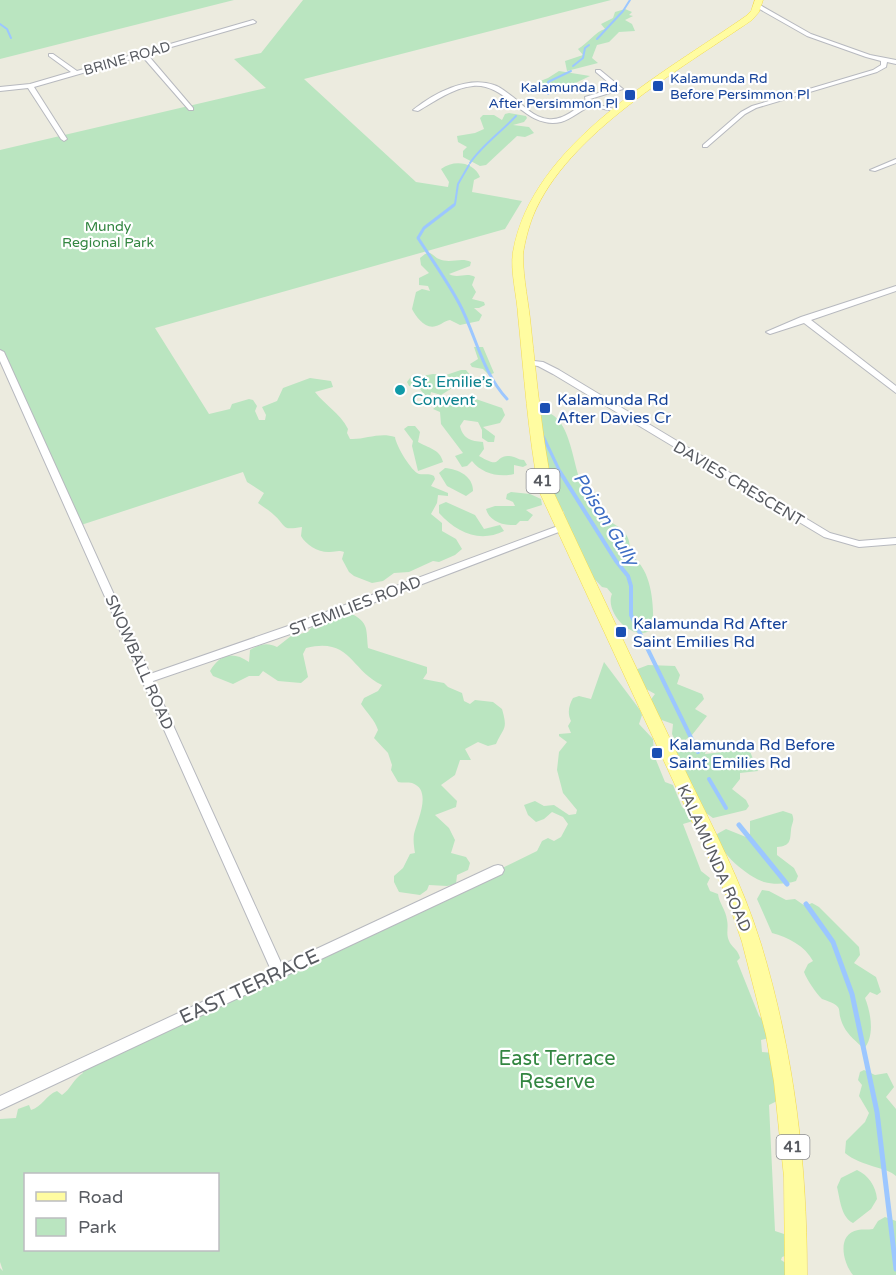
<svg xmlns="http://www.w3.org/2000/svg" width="896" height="1275" font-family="'Varela Round',sans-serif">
  <rect width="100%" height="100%" fill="#ecebdf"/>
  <g fill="#bae5c0" fill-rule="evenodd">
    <path d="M 0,0 L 234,0 L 0,59 Z"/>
    <path d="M 303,0 L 611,0 L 304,79 L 416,182 L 448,187 L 449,182 L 441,169 C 454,159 474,162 480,177 L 474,180 L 472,192 L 522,201 L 505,229 L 155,328 L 209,414 L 230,409 L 232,404 L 249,399 L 253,400 L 257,406 L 255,411 L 259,420 L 265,420 L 266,415 L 262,407 L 277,401 L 283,388 L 310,378 L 331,381 L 333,387 L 315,392 C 325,405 340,413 348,429 L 347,433 L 350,439 C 365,440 379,432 395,437 C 396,446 412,472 419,474 C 425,475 428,473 434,476 L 435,479 L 431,486 L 448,493 L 448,496 L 438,495 L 437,503 L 431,514 L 442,523 L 442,531 L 456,539 L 462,549 L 455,555 L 439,562 L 433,561 L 409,572 L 394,573 L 383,581 L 372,583 L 354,576 L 349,572 L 342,559 L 344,552 C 338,550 336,552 330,552 C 319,553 306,545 301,536 L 302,527 C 280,531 287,526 274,515 C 269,510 263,507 258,503 L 264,493 L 247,482 L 243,472 L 78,526 L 0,352 L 0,150 L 266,88 L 234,59 L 261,53 Z"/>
    <path d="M 625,9 L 632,12 L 629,15 L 633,16 L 625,20 L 632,24 L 635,31 L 619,32 L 609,42 L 597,45 L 592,58 L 598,63 L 567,71 L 565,61 L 583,55 L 578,49 C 587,44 596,31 605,29 L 601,24 L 613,18 L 615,12 Z"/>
    <path d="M 559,71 L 590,76 L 567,87 L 567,93 L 550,94 L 543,91 L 538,82 L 548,78 Z"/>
    <path d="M 509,113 L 526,116 L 527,118 L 524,122 L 513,125 L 529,127 L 534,133 L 525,137 L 517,136 L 486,165 L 480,166 L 463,157 L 463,151 L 467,147 L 458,142 L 457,136 L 475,133 L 484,129 L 480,118 L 483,115 L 494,115 L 502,120 L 505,114 Z"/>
    <path d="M 430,253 C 434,255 436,258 439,259 C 450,264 461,257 471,262 L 470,266 L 449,274 C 458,279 466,272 475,277 L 472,285 L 476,292 L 472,299 L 484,302 L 485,305 L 479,308 L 474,308 L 482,315 L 479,321 L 460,325 L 450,320 C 444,321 441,325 436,326 C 426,330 416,317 412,309 L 416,292 L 422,289 L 430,291 L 428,286 L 419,285 L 419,278 L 429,273 L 421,265 L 420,258 L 425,254 Z"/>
    <path d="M 474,347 L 483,347 L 494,373 L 489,375 L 483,369 L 472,367 L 470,364 L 478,359 Z"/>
    <path d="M 461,370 L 466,370 L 474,380 L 457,385 L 441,395 L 431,392 L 430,397 L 427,398 L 420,389 L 409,386 L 407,382 L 410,378 L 433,374 L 446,375 Z"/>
    <path d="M 441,397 L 459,400 L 470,397 L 502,408 L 505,415 L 500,423 L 483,427 L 495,436 L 494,442 L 488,442 L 482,438 L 482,430 L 478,422 L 464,420 L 460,426 C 463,439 471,441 483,442 L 484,449 L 479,456 C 503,470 493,456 509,456 C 515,456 518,460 524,460 L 527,465 L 523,467 L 514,465 L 514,474 C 499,478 481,473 472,461 L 467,466 L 462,467 L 455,456 L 463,453 L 441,424 L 440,412 L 433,409 L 438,405 L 437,401 Z"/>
    <path d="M 537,411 C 573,409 571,467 584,489 C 587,495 592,510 597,514 C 613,525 634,529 629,554 C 652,568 654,603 653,629 C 633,644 604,612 612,594 L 607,588 L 602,587 L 586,570 L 565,522 L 564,512 L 559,508 L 542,465 Z"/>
    <path d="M 408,426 L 415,426 L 420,432 L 418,442 C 428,448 440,449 443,462 L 418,471 L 412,446 L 413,441 L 404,429 Z"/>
    <path d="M 445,468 C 458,469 473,476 473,491 L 466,496 L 447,486 L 439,473 Z"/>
    <path d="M 511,492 L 530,494 L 541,499 L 542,505 L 526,510 L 533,515 L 528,521 L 520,521 L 516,525 C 503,526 489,521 486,509 L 495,506 L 515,506 L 513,502 L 506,499 L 507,494 Z"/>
    <path d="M 446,502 L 475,515 L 484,529 L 500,525 L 504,531 C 480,543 457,533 439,513 L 439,505 Z"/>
    <path d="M 346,611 C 369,622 366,626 368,648 L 427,667 L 427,673 L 423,679 L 444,683 L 448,687 L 462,693 L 464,701 L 470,704 L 475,700 L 493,702 L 502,709 C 508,730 504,726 496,744 L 488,746 L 478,742 L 465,749 L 471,760 L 460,760 L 455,775 L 441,785 L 457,801 L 456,807 L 435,815 L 449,828 L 455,840 L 451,853 L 466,857 L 470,863 L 468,870 L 457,875 L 456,884 L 447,886 L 429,885 L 427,890 L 420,895 L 399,892 L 394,882 L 394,876 L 403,868 L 410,854 L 415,853 C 414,847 413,840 414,834 C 417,821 433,790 412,783 C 408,782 402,783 398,782 L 391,770 L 392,765 L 388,753 L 374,738 L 378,730 C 375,720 367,713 361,704 L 364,698 L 378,691 L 382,685 C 350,670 351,637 306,648 L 303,654 L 308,677 L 301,683 L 278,681 L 263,671 L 259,676 L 249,676 L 233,684 L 213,676 L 210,671 C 220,654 233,651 249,662 L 250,650 C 260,644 267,642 277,647 L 291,636 L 308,632 L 315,623 Z"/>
    <path d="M 604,662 L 640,710 L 642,715 L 639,724 L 653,739 L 654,755 L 665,782 L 673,785 L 682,807 L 691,815 L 693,821 L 683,824 L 701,871 L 710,878 L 707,884 L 710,891 L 718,894 C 719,903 726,910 727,920 C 729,929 725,934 730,943 C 734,949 738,950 740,958 L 737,961 L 759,1016 L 764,1021 L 769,1038 L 761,1040 L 762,1052 L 774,1053 L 779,1100 L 769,1105 L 775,1231 L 787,1235 L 791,1254 L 782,1257 L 781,1260 L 789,1265 L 794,1275 L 0,1275 L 0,1268 L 3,1271 L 0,1262 L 0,1119 L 16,1118 L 18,1109 L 29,1105 L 31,1110 C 42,1107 46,1095 57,1091 L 62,1095 C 71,1089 73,1079 83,1073 L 80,1066 L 498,870 L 537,851 L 542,841 L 548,838 L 554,841 L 561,837 L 568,824 L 563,817 L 552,812 L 544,819 L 536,822 L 528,815 L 524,805 L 535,801 L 544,806 L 554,805 L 569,815 L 576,814 L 577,810 L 563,793 L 557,770 L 559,752 L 567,742 L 559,736 L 559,734 L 571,733 L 568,726 L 571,721 C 567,713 569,705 573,698 L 579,696 L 591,699 ZM 26,1174 L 218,1174 L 218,1250 L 26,1250 Z"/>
    <path d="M 648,665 L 675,666 L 680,675 L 677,684 L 702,694 L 704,699 L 695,709 L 707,716 L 692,735 L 685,740 L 674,738 L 672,734 L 673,724 L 656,718 L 649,702 L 655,694 L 639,685 L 635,670 Z"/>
    <path d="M 690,741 L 697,741 L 706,750 L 705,754 L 749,749 L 758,771 L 740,773 L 740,779 L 732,789 L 746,800 L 749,806 L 746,810 L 713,818 L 706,813 L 675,752 L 678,746 Z"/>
    <path d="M 783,811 L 792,814 C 795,821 792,822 791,830 C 790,840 791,846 777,847 L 777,855 L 794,868 L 798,876 L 796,881 C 787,884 774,885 764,882 C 748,877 716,851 717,834 L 726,829 L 746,837 L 750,834 L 750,821 Z"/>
    <path d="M 762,890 L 769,891 L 786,900 L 795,899 L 805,906 L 812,903 L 819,907 L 859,947 L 860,955 L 854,963 L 876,977 L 881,992 L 877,995 L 870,992 L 865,998 C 871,1013 875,1036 864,1049 C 857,1042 848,1035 844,1027 C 834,1008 848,1008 822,999 C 816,993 807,980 804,972 L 808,964 L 813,961 C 805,946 788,937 772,933 L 757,899 Z"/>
    <path d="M 864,1070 L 875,1075 L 887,1073 L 894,1087 L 886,1097 L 896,1109 L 896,1176 C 887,1167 862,1167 845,1153 L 846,1141 L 865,1122 L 869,1113 L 859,1096 L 862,1085 L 858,1080 L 860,1072 Z"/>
    <path d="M 857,1170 C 868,1175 876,1186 877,1199 L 871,1209 L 853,1223 C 841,1217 840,1199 837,1187 L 841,1178 Z"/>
    <path d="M 885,1217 L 896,1221 L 896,1275 L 853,1275 C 843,1263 836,1234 858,1230 C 862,1229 868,1230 873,1229 L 878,1221 Z"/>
  </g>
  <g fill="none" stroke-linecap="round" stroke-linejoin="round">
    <g stroke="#9cc7ff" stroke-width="2">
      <path d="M 0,24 L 7,29 L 11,38"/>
      <path d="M 597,39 L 623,11 L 630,0"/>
      <path d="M 573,66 L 583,58 L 585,48 L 589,45"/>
      <path d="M 548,94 L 548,82 L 571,71"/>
      <path d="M 470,163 C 481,146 501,132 516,116"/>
      <path d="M 452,206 L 455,204 L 458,184 L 469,165"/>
    </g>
    <g stroke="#9cc7ff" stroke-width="3">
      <path d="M 454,205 L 424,228 L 418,238 C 432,260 448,282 460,305 C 476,336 482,372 507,399"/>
      <path d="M 542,434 L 561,474"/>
    </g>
    <g stroke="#9cc7ff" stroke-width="4">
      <path d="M 560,472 L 616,561 L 628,576 L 631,586 L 631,615 L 698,752"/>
      <path d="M 709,779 L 726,808"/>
    </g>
    <g stroke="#9cc7ff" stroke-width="5">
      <path d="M 739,825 L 787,884"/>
      <path d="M 806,904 L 833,942 L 852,994 L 877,1112 L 896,1269"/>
    </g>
    <defs>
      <g id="street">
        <path d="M 756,5 L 760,5 L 811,34 L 870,55 L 896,60 L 896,64 L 887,62 L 886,67 L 877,72 L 756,108 L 745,114 L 707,147 L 703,147 L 703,145 L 741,112 L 752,106 L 873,70 L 881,65 L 881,61 L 866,57 L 807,36 L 756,7 Z"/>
        <path d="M 253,20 L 256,22 L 255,23 L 147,54 L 193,108 L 193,110 L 189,110 L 142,56 L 34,87 L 67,139 L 64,141 L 61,139 L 28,88 L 0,91 L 0,87 L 30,84 L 71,72 L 49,56 L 49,54 L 53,54 L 77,71 Z"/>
        <path d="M 596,70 L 600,70 L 623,89 L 590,99 L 592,103 L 618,110 L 618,112 L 590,106 C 580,111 571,119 561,122 C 524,130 508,83 473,86 C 453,88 435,101 418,111 L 413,110 C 433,94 467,75 494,85 C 501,87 507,93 513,97 C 523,105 534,118 548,119 C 563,121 574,109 586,103 L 585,97 L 615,88 L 596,72 Z"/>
        <path d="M 896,159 L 896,163 L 875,171 L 870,170 Z"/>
        <path d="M 896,286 L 896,291 L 811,320 L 896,386 L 896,393 L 804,323 L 770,334 L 766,332 L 801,317 Z"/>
        <path d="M 0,350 L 4,352 L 150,674 L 291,625 L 558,526 L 564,526 L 566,528 L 564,530 L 299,631 L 153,681 L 282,965 L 494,866 L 498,865 L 502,866 L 504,870 L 502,874 L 0,1110 L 0,1096 L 271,970 L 0,361 Z"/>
        <path d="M 525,360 L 543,362 L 559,370 L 830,533 L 859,541 L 896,538 L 896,544 L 859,547 L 824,537 L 553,374 L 538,366 L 525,364 Z"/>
      </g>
      <path id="primary" d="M 755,0 L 763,0 L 759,12 L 752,20 C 681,69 567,133 533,216 C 529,226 524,244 523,255 C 523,279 529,304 531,328 C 537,383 542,437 553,491 C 596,583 639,674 683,766 C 711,824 742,882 761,944 C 794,1053 807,1162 807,1275 L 785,1275 L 784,1177 L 774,1082 L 766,1035 L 742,942 L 726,895 L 539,491 C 528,433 524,374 518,315 C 517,296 510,271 513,252 C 532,143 663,74 746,16 L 751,11 Z"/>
    </defs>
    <use href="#street" stroke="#b7b9bf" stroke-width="2"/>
    <use href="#primary" stroke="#f4db50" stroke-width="1"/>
    <use href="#street" fill="#fff" fill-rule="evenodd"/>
    <use href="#primary" fill="#fffca1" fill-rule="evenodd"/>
  </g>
  <g fill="#1a4fb4" stroke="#fff" stroke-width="2">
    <rect x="652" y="80" width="12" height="12" rx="3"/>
    <rect x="624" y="89" width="12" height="12" rx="3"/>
    <rect x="539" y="402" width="12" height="12" rx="3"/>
    <rect x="615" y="626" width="12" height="12" rx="3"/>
    <rect x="651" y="747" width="12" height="12" rx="3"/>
  </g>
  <circle fill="#0f9aa8" stroke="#fff" stroke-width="2" cx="400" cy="390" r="6"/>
  <g text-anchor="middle" stroke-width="4.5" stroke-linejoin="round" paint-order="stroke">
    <g font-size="14" fill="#585b61" stroke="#fff">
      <text transform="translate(127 58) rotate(-16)" y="5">BRINE ROAD</text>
    </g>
    <g font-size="14" fill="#164399" stroke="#fff" text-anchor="start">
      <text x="670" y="83">Kalamunda Rd<tspan x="670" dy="16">Before Persimmon Pl</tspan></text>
      <text x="618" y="92" text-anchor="end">Kalamunda Rd<tspan x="618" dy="16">After Persimmon Pl</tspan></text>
    </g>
    <g font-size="14" fill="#338641" stroke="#fff">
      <text x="108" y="231">Mundy<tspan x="108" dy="16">Regional Park</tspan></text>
    </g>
    <g fill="#fff" stroke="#8a8c90" stroke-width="1.5">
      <rect x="526.5" y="469" width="33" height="24" rx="4.5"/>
      <rect x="776.5" y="1135" width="33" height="24" rx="4.5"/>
    </g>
    <g font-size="15" font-weight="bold" fill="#585b61">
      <text x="543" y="486">41</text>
      <text x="793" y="1152">41</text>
    </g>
    <g font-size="16" fill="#0d838f" stroke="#fff" text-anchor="start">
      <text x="412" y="387">St. Emilie’s<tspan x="412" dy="18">Convent</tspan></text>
    </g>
    <g font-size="16" fill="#164399" stroke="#fff" text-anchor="start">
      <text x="557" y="405">Kalamunda Rd<tspan x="557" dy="18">After Davies Cr</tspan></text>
      <text x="633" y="629">Kalamunda Rd After<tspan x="633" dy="18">Saint Emilies Rd</tspan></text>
      <text x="669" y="750">Kalamunda Rd Before<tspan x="669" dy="18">Saint Emilies Rd</tspan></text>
    </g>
    <g font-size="16" fill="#585b61" stroke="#fff">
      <text transform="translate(739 483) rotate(31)" y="6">DAVIES CRESCENT</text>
      <text transform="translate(355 605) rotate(-21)" y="6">ST EMILIES ROAD</text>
      <text transform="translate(140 662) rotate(66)" y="6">SNOWBALL ROAD</text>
      <text transform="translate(715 858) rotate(66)" y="6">KALAMUNDA ROAD</text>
    </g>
    <g font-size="18" font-style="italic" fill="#3d6dc4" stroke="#fff">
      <text transform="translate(606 519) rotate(58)" y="6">Poison Gully</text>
    </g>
    <g font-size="20" fill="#585b61" stroke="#fff">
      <text transform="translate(249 986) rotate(-25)" y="7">EAST TERRACE</text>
    </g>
    <g font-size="20" fill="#338641" stroke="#fff">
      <text x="557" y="1065">East Terrace<tspan x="557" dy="23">Reserve</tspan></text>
    </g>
  </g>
  <rect x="24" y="1173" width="195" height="78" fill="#ffffff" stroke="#bcbdc0" stroke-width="1.5"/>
  <rect x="36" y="1192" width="30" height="9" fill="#fffca1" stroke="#bcbdc0" stroke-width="1.5"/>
  <text x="78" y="1203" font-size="18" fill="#585b61">Road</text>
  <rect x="36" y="1218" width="30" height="18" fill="#bae5c0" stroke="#bcbdc0" stroke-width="1.5"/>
  <text x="78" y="1233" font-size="18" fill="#585b61">Park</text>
</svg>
